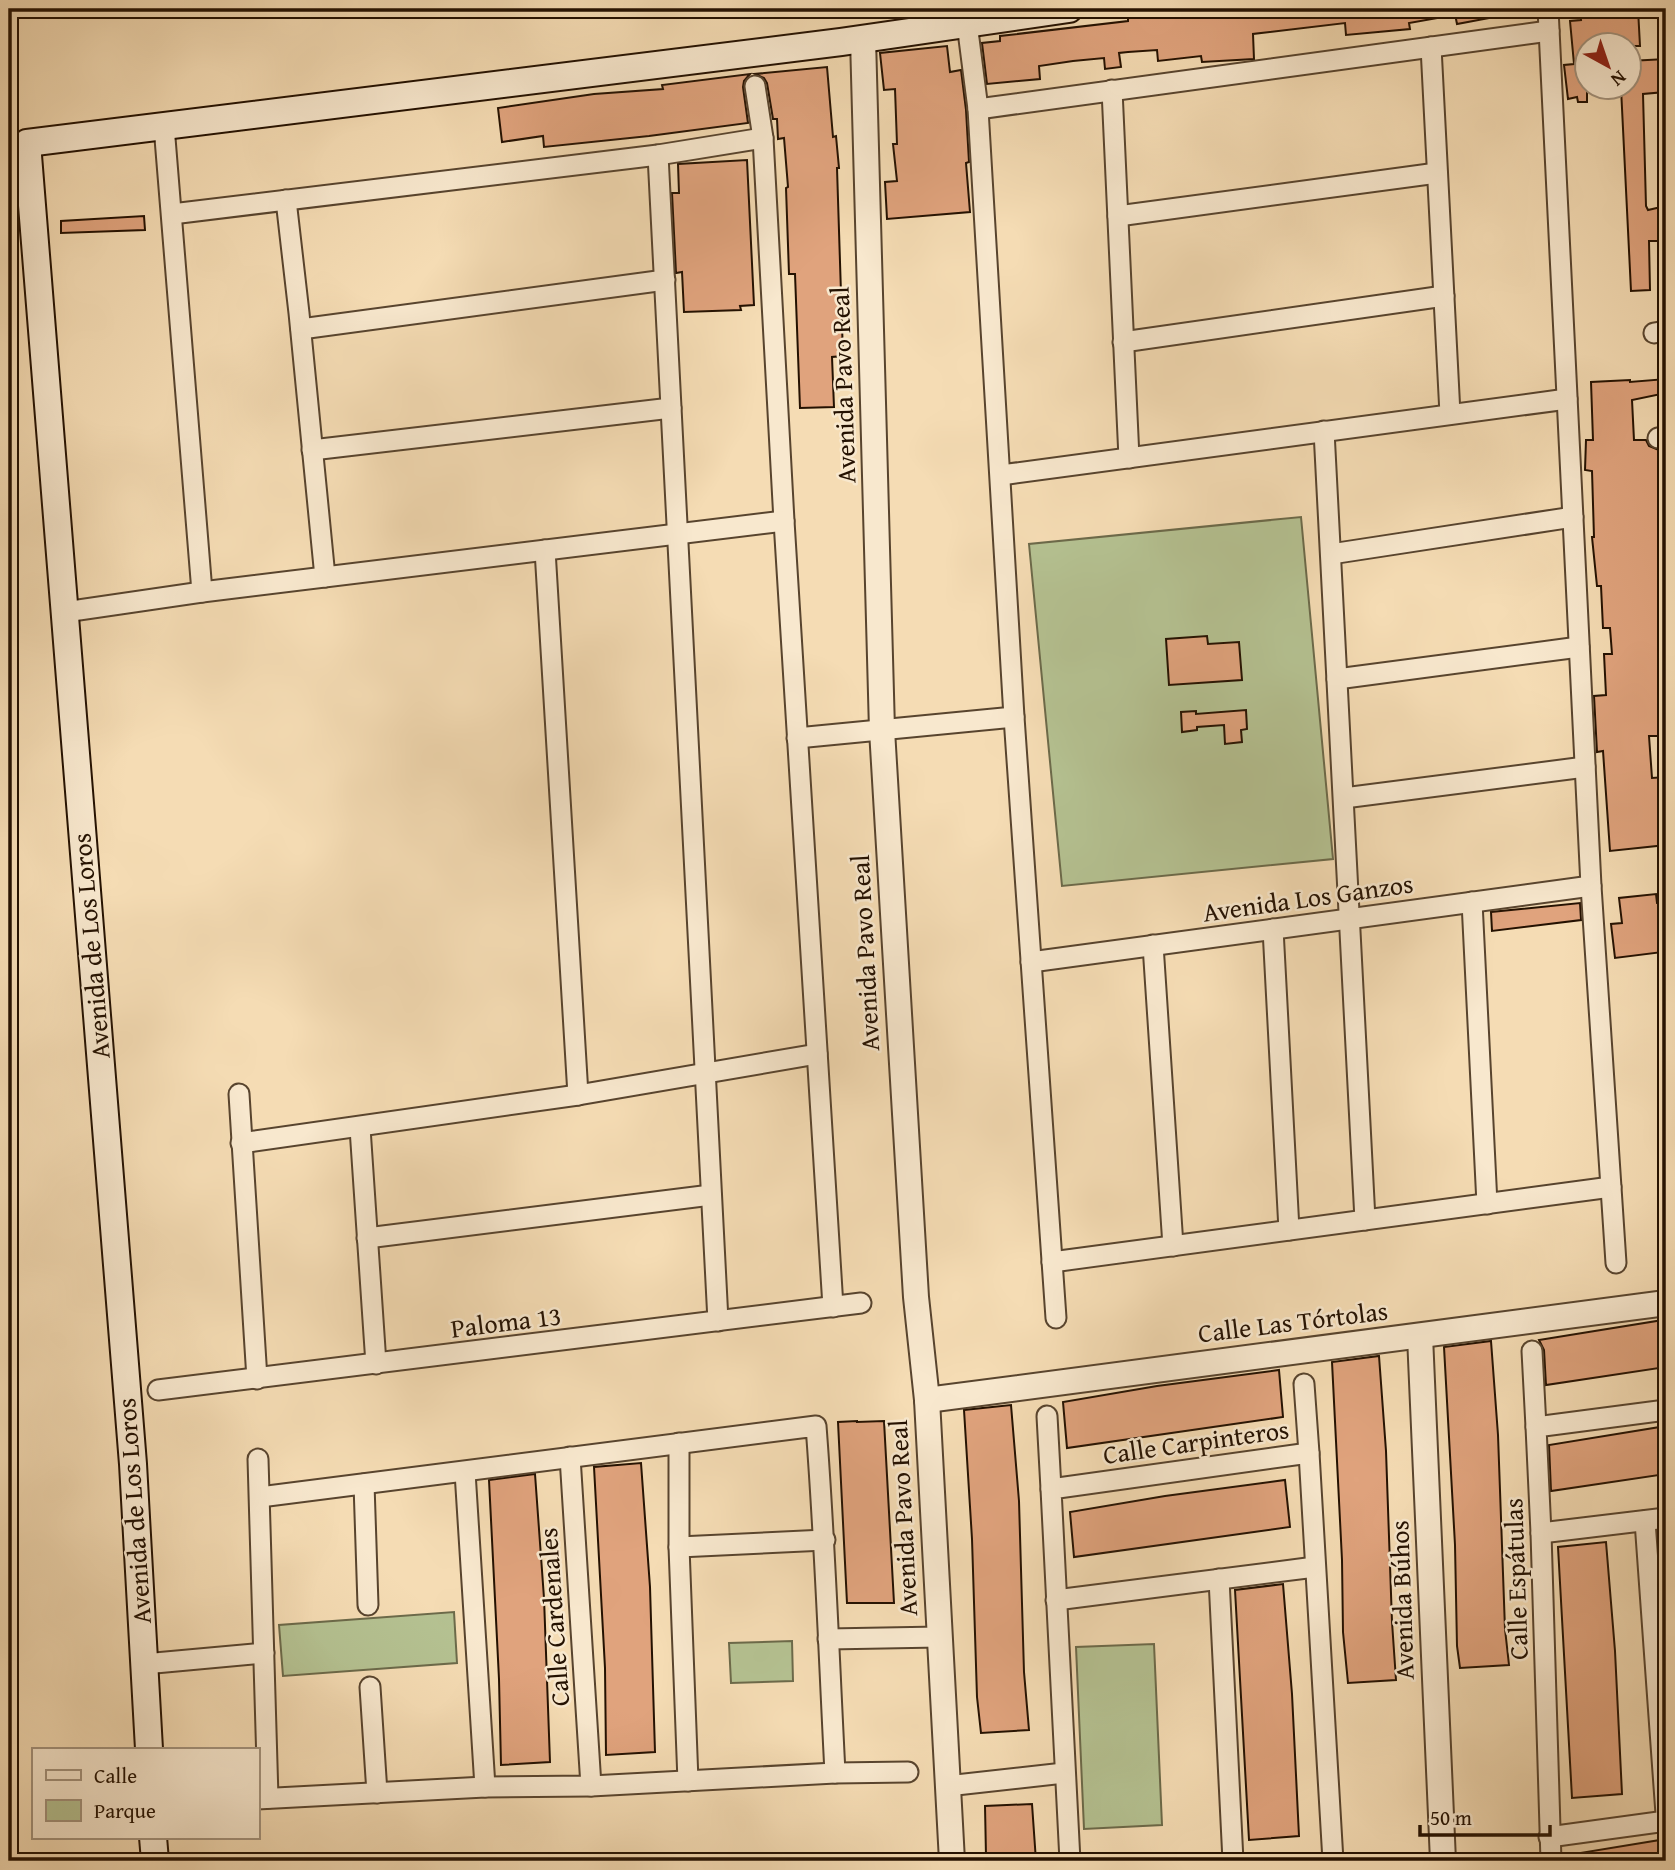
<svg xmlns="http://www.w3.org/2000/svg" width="1675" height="1870" font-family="'Gentium Book Plus',serif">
  <rect width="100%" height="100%" fill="#f5dcb4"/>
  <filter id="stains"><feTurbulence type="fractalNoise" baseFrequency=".00286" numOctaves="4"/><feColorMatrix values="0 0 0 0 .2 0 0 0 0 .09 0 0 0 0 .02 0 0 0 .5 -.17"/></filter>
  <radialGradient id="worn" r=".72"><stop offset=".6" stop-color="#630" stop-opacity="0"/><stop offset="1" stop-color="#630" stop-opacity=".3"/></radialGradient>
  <g fill="#b5c292" stroke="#6c6a4a" stroke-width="2">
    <path d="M 1301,517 L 1333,859 L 1062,886 L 1029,544 Z"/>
    <path d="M 454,1612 L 457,1663 L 283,1676 L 279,1625 Z"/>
    <path d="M 792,1641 L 793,1681 L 731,1683 L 729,1643 Z"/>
    <path d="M 1154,1644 L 1162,1825 L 1084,1829 L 1076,1647 Z"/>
  </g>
  <g fill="#e0a37d" stroke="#241101" stroke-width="2">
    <path d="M 1201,9 L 1448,9 L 1449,16 L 1409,23 L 1410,29 L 1346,35 L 1345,23 L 1253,34 L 1254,59 L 1202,62 L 1201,56 L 1158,61 L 1157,50 L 1128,52 L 1119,53 L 1121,67 L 1105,69 L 1104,58 L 1073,61 L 1039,66 L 1040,79 L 987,84 L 982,43 L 1000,41 L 1000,36 L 1128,21 L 1128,18 Z"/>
    <path d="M 1454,9 L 1499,9 L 1500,16 L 1457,24 Z"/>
    <path d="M 1601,9 L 1638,9 L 1640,46 L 1587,46 L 1587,102 L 1578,102 L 1577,97 L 1568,99 L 1564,65 L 1574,64 L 1570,21 L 1581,20 L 1580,11 Z"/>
    <path d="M 947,46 L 950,72 L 961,70 L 966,110 L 969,162 L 966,163 L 970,212 L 887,219 L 885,182 L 897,181 L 893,144 L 897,144 L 895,89 L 884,90 L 880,53 Z"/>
    <path d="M 1666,59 L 1666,74 L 1664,74 L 1665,92 L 1643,94 L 1646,206 L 1648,210 L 1661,207 L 1663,241 L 1649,241 L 1650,290 L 1631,291 L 1621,88 L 1629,88 L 1629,61 Z"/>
    <path d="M 827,67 L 833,137 L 836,136 L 839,168 L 837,168 L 843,356 L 832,357 L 834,407 L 800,408 L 795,274 L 789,274 L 786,188 L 788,187 L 784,138 L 778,139 L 777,119 L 773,119 L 767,83 L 764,78 L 755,74 Z"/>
    <path d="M 750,74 L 744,81 L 743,87 L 748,123 L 649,136 L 544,147 L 543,136 L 502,142 L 498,108 L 594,94 L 663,89 L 662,85 Z"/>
    <path d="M 747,160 L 754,305 L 740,306 L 741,310 L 684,312 L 682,272 L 676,273 L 672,193 L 679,193 L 678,164 Z"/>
    <path d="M 144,216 L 145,230 L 61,233 L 61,221 Z"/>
    <path d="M 1666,379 L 1666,393 L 1632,400 L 1634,440 L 1646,440 L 1649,446 L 1659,450 L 1659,497 L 1662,497 L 1666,593 L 1666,736 L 1649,736 L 1652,778 L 1666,777 L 1666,845 L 1610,851 L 1603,751 L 1597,752 L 1594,696 L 1606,695 L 1604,654 L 1612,654 L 1610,628 L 1603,628 L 1601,586 L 1597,586 L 1592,537 L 1594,537 L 1592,471 L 1585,470 L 1586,440 L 1593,440 L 1591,382 L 1630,380 L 1630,382 Z"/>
    <path d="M 1207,636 L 1208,644 L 1239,642 L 1242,680 L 1169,685 L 1166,639 Z"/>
    <path d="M 1246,710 L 1247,729 L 1241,730 L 1242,742 L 1225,744 L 1224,725 L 1197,727 L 1197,730 L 1182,732 L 1181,712 L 1196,711 L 1196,714 Z"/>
    <path d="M 1656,894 L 1657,903 L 1666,902 L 1666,947 L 1662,947 L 1663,952 L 1615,958 L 1611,924 L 1622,923 L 1619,898 Z"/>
    <path d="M 1580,903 L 1581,920 L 1492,931 L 1491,912 Z"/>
    <path d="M 1663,1320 L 1666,1367 L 1546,1385 L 1544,1350 L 1539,1340 Z"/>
    <path d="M 1491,1341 L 1498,1435 L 1505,1629 L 1509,1665 L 1460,1668 L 1457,1646 L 1455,1545 L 1444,1347 Z"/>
    <path d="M 1379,1356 L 1386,1451 L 1392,1622 L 1396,1680 L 1348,1683 L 1343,1632 L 1342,1560 L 1332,1362 Z"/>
    <path d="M 1279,1370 L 1283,1417 L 1067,1448 L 1063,1402 L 1157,1386 Z"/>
    <path d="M 1011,1405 L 1019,1501 L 1024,1672 L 1029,1730 L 981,1733 L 977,1697 L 972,1539 L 964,1410 Z"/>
    <path d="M 857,1421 L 857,1422 L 884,1421 L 894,1603 L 847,1603 L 838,1422 Z"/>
    <path d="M 1666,1426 L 1666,1474 L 1551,1491 L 1549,1445 Z"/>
    <path d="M 641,1463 L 650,1587 L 655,1752 L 606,1755 L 605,1668 L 594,1467 Z"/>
    <path d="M 535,1474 L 544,1598 L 550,1762 L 501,1765 L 499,1679 L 489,1480 Z"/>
    <path d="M 1285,1480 L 1290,1527 L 1074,1557 L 1070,1512 L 1165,1496 Z"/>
    <path d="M 1606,1542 L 1615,1651 L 1622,1794 L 1572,1798 L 1558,1547 Z"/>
    <path d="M 1283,1584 L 1292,1694 L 1299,1836 L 1249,1840 L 1235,1590 Z"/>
    <path d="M 1032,1804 L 1036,1861 L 1016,1861 L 1016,1854 L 986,1856 L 985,1806 Z"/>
    <path d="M 1666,1839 L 1666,1860 L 1580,1861 L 1580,1853 Z"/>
  </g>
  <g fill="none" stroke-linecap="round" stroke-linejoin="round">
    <defs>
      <g id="minor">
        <path d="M 1548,9 L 1591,886 L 1616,1263"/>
        <path d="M 968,31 L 978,109 L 1014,717 L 1056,1318"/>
        <path d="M 1431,47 L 1450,414"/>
        <path d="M 755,86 L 763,138 L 784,521 L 833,1307"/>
        <path d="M 1112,90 L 1129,458"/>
        <path d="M 978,109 L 1549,31"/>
        <path d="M 164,126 L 202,592"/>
        <path d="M 658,155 L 718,1321"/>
        <path d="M 286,200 L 299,313 L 325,577"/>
        <path d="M 172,214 L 658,155 L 763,138"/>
        <path d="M 1118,216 L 1437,173"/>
        <path d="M 301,329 L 665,280"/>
        <path d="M 1654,333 L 1666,331"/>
        <path d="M 1123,342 L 1444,296"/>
        <path d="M 1324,431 L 1365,1220"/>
        <path d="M 1658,438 L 1666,437"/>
        <path d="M 312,450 L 671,408"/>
        <path d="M 1001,475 L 1567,399"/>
        <path d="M 545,550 L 578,1095"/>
        <path d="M 1331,554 L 1573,517"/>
        <path d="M 65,612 L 202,592 L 784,521"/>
        <path d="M 1337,679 L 1579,647"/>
        <path d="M 797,738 L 1014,717"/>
        <path d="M 1344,798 L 1585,767"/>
        <path d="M 1472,902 L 1487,1204"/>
        <path d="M 1273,929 L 1289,1230"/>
        <path d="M 1153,945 L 1173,1246"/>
        <path d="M 1031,962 L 1591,886"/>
        <path d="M 239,1094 L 257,1379"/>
        <path d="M 360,1128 L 376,1364"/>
        <path d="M 241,1143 L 578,1095 L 817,1054"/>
        <path d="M 367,1238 L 711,1195"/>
        <path d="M 1052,1262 L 1611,1187"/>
        <path d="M 1532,1351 L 1536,1427"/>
        <path d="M 1304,1384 L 1309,1453"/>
        <path d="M 158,1390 L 861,1303"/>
        <path d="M 1047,1416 L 1051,1489"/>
        <path d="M 679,1443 L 679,1547 L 688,1781"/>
        <path d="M 570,1457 L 591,1786"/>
        <path d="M 258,1459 L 268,1798"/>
        <path d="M 465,1472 L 485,1787"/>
        <path d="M 364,1484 L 368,1605"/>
        <path d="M 260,1497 L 816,1426 C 825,1541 829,1657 835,1773"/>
        <path d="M 1645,1521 L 1666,1814"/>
        <path d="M 1541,1533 L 1666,1518"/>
        <path d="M 679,1547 L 825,1540"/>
        <path d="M 1219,1579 L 1233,1861"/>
        <path d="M 1056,1600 L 1315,1567"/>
        <path d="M 828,1639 L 939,1637"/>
        <path d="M 144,1664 L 264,1653"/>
        <path d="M 370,1687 L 377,1793"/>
        <path d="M 947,1786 L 1064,1773"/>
        <path d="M 257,1799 L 485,1787 L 591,1786 L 835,1773 L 908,1772"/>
        <path d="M 1549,1837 L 1666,1821"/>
        <path d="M 1070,1861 L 1051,1489 L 1309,1453 L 1333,1861"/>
        <path d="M 1551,1861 L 1541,1533 L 1536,1427 L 1666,1410"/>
      </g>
      <g id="tertiary">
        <path d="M 863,39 L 882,730 L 916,1297 L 927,1400 L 952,1861"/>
        <path d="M 1420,1336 L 1443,1861"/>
        <path d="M 927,1400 L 1666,1303"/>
      </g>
      <g id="secondary">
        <path d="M 149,1749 L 133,1464 L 27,143 L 841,42 L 1069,9"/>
        <path d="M 153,1837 L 155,1861"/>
      </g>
    </defs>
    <use href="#minor" stroke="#58442e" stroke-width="23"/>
    <use href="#tertiary" stroke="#58442e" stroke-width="28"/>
    <use href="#secondary" stroke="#241101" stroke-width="30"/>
    <use href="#minor" stroke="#f8e8ce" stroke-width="19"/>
    <use href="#tertiary" stroke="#f8e8ce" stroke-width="24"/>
    <use href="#secondary" stroke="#f8e8ce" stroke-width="26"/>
  </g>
  <g text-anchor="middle" stroke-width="5" stroke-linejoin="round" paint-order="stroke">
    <g font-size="26" fill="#241101" stroke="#f8e8ce">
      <text transform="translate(843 385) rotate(-92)" y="9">Avenida Pavo Real</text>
      <text transform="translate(1308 898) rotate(-8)" y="9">Avenida Los Ganzos</text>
      <text transform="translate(91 946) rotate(-95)" y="9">Avenida de Los Loros</text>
      <text transform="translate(865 953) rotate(-93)" y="9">Avenida Pavo Real</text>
      <text transform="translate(506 1322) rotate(-7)" y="9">Paloma 13</text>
      <text transform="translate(1293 1322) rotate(-7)" y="9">Calle Las Tórtolas</text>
      <text transform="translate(1196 1442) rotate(-8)" y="9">Calle Carpinteros</text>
      <text transform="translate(134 1511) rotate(-94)" y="9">Avenida de Los Loros</text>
      <text transform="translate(903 1518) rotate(-93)" y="9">Avenida Pavo Real</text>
      <text transform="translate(1516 1579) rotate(-92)" y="9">Calle Espátulas</text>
      <text transform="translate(1402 1600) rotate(-92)" y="9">Avenida Búhos</text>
      <text transform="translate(554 1617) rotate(-94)" y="9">Calle Cardenales</text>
    </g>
  </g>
  <rect width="1675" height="1870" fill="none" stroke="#f5dcb4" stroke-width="35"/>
  <rect x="10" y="10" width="1654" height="1849" fill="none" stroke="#241101" stroke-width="3.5"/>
  <rect x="18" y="18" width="1640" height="1835" fill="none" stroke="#241101" stroke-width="2"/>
  <rect x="32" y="1748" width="228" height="91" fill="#f8e8ce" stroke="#a3927c" stroke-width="2"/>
  <rect x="46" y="1770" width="35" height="10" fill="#f8e8ce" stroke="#a3927c" stroke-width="2"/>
  <text x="94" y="1783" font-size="21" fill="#241101">Calle</text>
  <rect x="46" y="1800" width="35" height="21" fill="#b5c292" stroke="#a3927c" stroke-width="2"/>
  <text x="94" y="1818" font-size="21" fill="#241101">Parque</text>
  <g transform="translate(1608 66) rotate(140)"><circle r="33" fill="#f8e8ce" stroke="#a3927c" stroke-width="2"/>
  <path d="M0-5L12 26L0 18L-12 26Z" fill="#8f2418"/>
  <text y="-10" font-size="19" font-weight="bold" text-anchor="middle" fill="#241101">N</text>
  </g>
  <path d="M1420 1825v10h130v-10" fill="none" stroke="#241101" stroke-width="3.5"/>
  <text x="1430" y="1825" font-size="21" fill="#241101" stroke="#f8e8ce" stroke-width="5" paint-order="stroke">50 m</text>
  <rect width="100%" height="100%" filter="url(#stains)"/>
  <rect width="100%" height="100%" fill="url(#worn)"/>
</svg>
